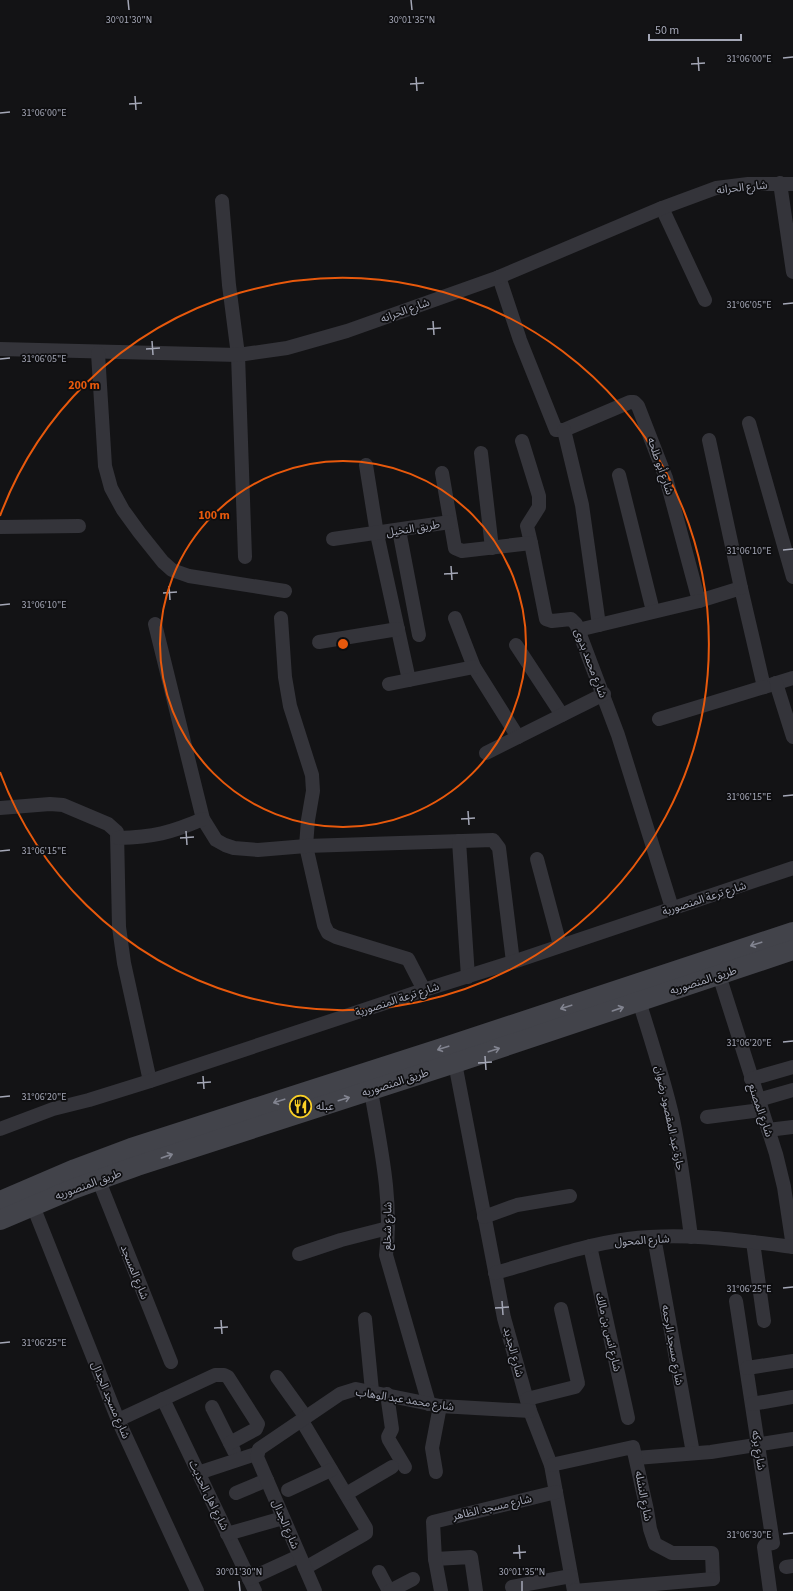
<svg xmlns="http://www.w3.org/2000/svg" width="793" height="1591" font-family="'Source Sans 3','Noto Sans Arabic',sans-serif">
  <rect width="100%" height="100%" fill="#131315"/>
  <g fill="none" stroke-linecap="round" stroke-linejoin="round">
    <g stroke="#34343a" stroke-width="14">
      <path d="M 780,183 L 793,272"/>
      <path d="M 222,201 L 229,285 L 238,355 L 245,557"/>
      <path d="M 662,208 L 705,300"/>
      <path d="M 499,277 L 520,340 L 556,430 L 564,430 L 630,402 L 634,402 L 638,406 L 666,478 L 699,601 L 741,588 L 764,687 L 793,678"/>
      <path d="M 0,349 L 238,355 L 287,348 L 347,331 L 499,277 L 662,208 L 716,188 L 748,184 L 793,184"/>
      <path d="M 98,353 L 105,466 L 111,488 L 123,510 L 139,532 L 163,562 L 172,570 L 189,576 L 285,591"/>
      <path d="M 749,423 L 793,577"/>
      <path d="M 564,430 L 582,505 L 599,625"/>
      <path d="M 709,440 L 741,588"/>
      <path d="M 522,441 L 539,496 L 539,507 L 527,526 L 531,543"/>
      <path d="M 481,453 L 492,548"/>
      <path d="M 366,465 L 377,534 L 409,680"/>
      <path d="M 442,473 L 455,548 L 462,551 L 531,543 L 546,619 L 552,621 L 571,619 L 576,624 L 618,735 L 672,908"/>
      <path d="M 619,475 L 653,611"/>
      <path d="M 0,527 L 79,526"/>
      <path d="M 399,530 L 419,635"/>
      <path d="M 333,539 L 450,522"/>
      <path d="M 281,618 L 285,677 L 290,706 L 312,775 L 313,791 L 308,820 L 306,846 L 324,925 L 328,933 L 336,937 L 408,959 L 424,990"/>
      <path d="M 455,618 L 474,667 L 518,737"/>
      <path d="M 155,624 L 203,819 L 216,840 L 225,845 L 234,848 L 258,850 L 306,846 L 493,840 L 499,848 L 513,962"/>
      <path d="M 578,630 L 699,601"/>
      <path d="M 319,642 L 398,629"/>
      <path d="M 516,645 L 562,715"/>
      <path d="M 776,683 L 793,737"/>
      <path d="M 389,684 L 474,667"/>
      <path d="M 659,719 L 764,687"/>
      <path d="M 486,753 L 604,694"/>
      <path d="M 0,808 L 50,804 L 63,805 L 108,824 L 117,832 L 119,927 L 124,963 L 150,1081"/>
      <path d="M 118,838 C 154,837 170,833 203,819"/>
      <path d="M 459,841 L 468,977"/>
      <path d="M 537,859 L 560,945"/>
      <path d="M 719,975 L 776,1154 L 784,1187 L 793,1247"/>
      <path d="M 639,1001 C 651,1040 664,1079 673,1119 C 681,1158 686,1198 691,1237"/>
      <path d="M 455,1063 L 504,1318 L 530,1411 L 551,1465 L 574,1591"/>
      <path d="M 751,1079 L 793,1067"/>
      <path d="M 371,1091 C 380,1145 393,1200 386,1255 L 429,1404"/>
      <path d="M 758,1100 L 793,1090"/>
      <path d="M 707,1117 L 761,1110"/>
      <path d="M 0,1129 L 53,1109 L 89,1100 L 150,1081 L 424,990 L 513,962 L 793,868"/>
      <path d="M 768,1130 L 793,1127"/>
      <path d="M 99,1181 L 171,1362"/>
      <path d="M 33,1206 L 118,1420 L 197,1591"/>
      <path d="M 484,1217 L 517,1205 L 570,1196"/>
      <path d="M 654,1237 L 693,1453"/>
      <path d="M 753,1242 L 764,1321"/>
      <path d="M 590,1246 L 628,1418"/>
      <path d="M 299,1254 L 341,1240 L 388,1228"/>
      <path d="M 495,1273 C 539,1261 583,1245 628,1239 C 683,1232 739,1240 793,1247"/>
      <path d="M 736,1301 L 773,1543 L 765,1545 L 764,1547 L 770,1591"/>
      <path d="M 365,1319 L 372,1391"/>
      <path d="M 747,1368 L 793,1361"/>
      <path d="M 277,1377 L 305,1416"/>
      <path d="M 387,1394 L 392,1429 L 388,1437 L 389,1440 L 405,1467"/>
      <path d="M 163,1399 L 255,1591"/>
      <path d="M 527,1399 L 575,1387 L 578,1383 L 561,1309"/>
      <path d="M 752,1404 L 793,1397"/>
      <path d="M 212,1407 L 234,1451"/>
      <path d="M 118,1420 L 215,1375 L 224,1375 L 228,1377 L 258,1424 L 256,1429 L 230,1443"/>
      <path d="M 302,1421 L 366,1528 L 366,1533 L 363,1535 L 305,1568"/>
      <path d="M 636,1458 L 711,1452 L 793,1439"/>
      <path d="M 551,1465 L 633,1447 L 647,1510 L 650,1529 L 655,1544 L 672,1553 L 712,1553 L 713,1579"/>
      <path d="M 436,1472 L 432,1448 L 440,1406"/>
      <path d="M 198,1473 L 256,1454"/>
      <path d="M 288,1490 L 331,1470"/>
      <path d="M 236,1493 L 267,1480"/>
      <path d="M 346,1494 L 392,1467"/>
      <path d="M 227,1534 L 283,1518"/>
      <path d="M 435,1559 L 471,1557 L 476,1591"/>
      <path d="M 786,1567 L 793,1566"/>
      <path d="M 379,1572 L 389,1591"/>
      <path d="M 249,1579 L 299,1556"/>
      <path d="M 512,1587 L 571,1576"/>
      <path d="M 315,1591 L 257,1457 L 259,1449 L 340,1394 L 356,1389 L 440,1406 L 530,1411"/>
      <path d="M 390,1591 L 413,1579"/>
      <path d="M 441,1591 L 435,1559 L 433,1522 L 556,1492"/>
      <path d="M 574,1591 L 713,1579"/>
    </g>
    <g stroke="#42434a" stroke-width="20">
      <path d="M 0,1201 L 75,1169 L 131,1148 L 442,1048 L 793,932"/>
      <path d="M 0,1220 L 73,1189 L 137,1166 L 455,1063 L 793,950"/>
    </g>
  </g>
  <defs><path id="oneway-shaft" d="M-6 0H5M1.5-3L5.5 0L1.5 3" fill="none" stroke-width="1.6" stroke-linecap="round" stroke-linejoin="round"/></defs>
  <g stroke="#828490">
    <use href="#oneway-shaft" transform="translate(756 944) rotate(162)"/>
    <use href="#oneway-shaft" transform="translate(566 1007) rotate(162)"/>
    <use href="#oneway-shaft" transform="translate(618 1009) rotate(-19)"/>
    <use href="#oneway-shaft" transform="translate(443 1048) rotate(162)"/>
    <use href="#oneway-shaft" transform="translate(494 1050) rotate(-18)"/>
    <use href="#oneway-shaft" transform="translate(344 1099) rotate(-17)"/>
    <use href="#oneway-shaft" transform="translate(279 1101) rotate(162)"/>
    <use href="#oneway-shaft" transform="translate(167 1156) rotate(-19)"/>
  </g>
  <path fill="none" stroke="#a4a7b6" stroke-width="1.5" d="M 128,0 L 129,10M 411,0 L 412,10M 698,57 L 699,71M 783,58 L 793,57M 691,64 L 705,63M 416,77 L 417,91M 410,84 L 424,83M 135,96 L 136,110M 129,104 L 142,103M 0,113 L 10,112M 783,304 L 793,303M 433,321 L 434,335M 427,329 L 441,328M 152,341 L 153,355M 146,349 L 160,348M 0,359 L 10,358M 783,550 L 793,549M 451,566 L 452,580M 444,574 L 458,573M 169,586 L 170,600M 163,593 L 177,592M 0,605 L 10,604M 783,796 L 793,795M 468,811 L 469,825M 461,819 L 475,818M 186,831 L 187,845M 180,838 L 194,837M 0,851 L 10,850M 783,1042 L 793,1041M 485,1056 L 486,1070M 478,1063 L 492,1062M 203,1076 L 204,1089M 197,1083 L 211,1082M 0,1097 L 10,1096M 783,1288 L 793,1287M 502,1301 L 503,1315M 495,1308 L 509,1307M 221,1320 L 222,1334M 214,1328 L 228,1327M 0,1343 L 10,1342M 783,1534 L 793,1533M 519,1545 L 520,1559M 513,1553 L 526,1552M 239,1581 L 240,1591M 522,1581 L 522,1591"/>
  <g fill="none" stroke="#e8590c" stroke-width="2">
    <circle cx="343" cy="644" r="183"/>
    <path d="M0 516A366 366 0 1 1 0 772"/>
  </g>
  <defs>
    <symbol id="restaurant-ring" viewBox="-11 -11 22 22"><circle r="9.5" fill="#0e0e10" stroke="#fad026" stroke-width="1.5"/><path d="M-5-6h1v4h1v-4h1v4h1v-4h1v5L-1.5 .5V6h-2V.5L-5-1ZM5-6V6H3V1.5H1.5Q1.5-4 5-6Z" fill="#fad026"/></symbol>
  </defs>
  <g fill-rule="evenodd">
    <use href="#restaurant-ring" x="288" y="1094" width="25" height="25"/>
  </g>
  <g text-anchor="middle" stroke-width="3.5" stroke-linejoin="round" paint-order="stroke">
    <g font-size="11" fill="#a4a7b6" stroke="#0e0e10">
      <text transform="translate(742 187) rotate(-6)" y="4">شارع الحرانه</text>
      <text transform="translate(405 310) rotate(-20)" y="4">شارع الحرانه</text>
      <text transform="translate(661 466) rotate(71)" y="4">شارع أبو طلحه</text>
      <text transform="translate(413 528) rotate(-9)" y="4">طريق النخيل</text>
      <text transform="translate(591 663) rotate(69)" y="4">شارع محمد بدوى</text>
      <text transform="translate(704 898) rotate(-18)" y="4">شارع ترعة المنصورية</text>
      <text transform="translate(703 980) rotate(-18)" y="4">طريق المنصوريه</text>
      <text transform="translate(397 999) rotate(-18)" y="4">شارع ترعة المنصورية</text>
      <text transform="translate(395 1082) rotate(-18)" y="4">طريق المنصوريه</text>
      <text transform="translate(761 1110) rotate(71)" y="4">شارع المصنع</text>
      <text transform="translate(670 1118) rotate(78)" y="4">حارة عبد المقصود رضوان</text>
      <text transform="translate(88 1184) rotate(-20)" y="4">طريق المنصوريه</text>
      <text transform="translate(387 1226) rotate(-89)" y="4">شارع شخلع</text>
      <text transform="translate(642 1240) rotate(-4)" y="4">شارع المحول</text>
      <text transform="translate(135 1272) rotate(68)" y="4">شارع المسجد</text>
      <text transform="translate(609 1332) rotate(77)" y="4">شارع انس بن مالك</text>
      <text transform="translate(673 1345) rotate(80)" y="4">شارع مسجد الرحمه</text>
      <text transform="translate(514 1352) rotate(75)" y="4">شارع الجديد</text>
      <text transform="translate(405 1399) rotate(9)" y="4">شارع محمد عبد الوهاب</text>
      <text transform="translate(111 1400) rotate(67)" y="4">شارع مسجد الجدال</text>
      <text transform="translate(759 1450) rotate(81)" y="4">شارع بركه</text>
      <text transform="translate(209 1495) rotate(64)" y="4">شارع اهل الحديث</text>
      <text transform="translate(644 1496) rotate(79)" y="4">شارع النشله</text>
      <text transform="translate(492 1507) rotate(-13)" y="4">شارع مسجد الظاهر</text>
      <text transform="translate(286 1524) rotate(67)" y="4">شارع الجدال</text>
    </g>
    <g font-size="11" fill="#a4a7b6" stroke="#0e0e10" text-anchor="start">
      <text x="316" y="1110">عبله</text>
    </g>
  </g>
  <g font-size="10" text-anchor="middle" fill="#a4a7b6" stroke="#0e0e10" stroke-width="3.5" stroke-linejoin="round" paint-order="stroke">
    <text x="129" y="23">30°01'30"N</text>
    <text x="412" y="23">30°01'35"N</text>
    <text x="749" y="62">31°06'00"E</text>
    <text x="44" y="116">31°06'00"E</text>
    <text x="749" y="308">31°06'05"E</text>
    <text x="44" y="362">31°06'05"E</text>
    <text x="749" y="554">31°06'10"E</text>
    <text x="44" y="608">31°06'10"E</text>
    <text x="749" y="800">31°06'15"E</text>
    <text x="44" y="854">31°06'15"E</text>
    <text x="749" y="1046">31°06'20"E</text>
    <text x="44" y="1100">31°06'20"E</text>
    <text x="749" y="1292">31°06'25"E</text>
    <text x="44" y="1346">31°06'25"E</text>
    <text x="749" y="1538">31°06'30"E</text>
    <text x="239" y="1575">30°01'30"N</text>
    <text x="522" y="1575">30°01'35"N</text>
  </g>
  <circle cx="343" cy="644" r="6" fill="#e8590c" stroke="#0e0e10" stroke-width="2"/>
  <g font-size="12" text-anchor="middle" font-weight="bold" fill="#e8590c" stroke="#0e0e10" stroke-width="3.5" stroke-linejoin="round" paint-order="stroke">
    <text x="84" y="389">200 m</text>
    <text x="214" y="519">100 m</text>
  </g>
  <path d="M649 34v6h92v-6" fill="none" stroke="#a4a7b6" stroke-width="2"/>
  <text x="655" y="34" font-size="12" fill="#a4a7b6" stroke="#0e0e10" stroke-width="3" paint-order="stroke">50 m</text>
</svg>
